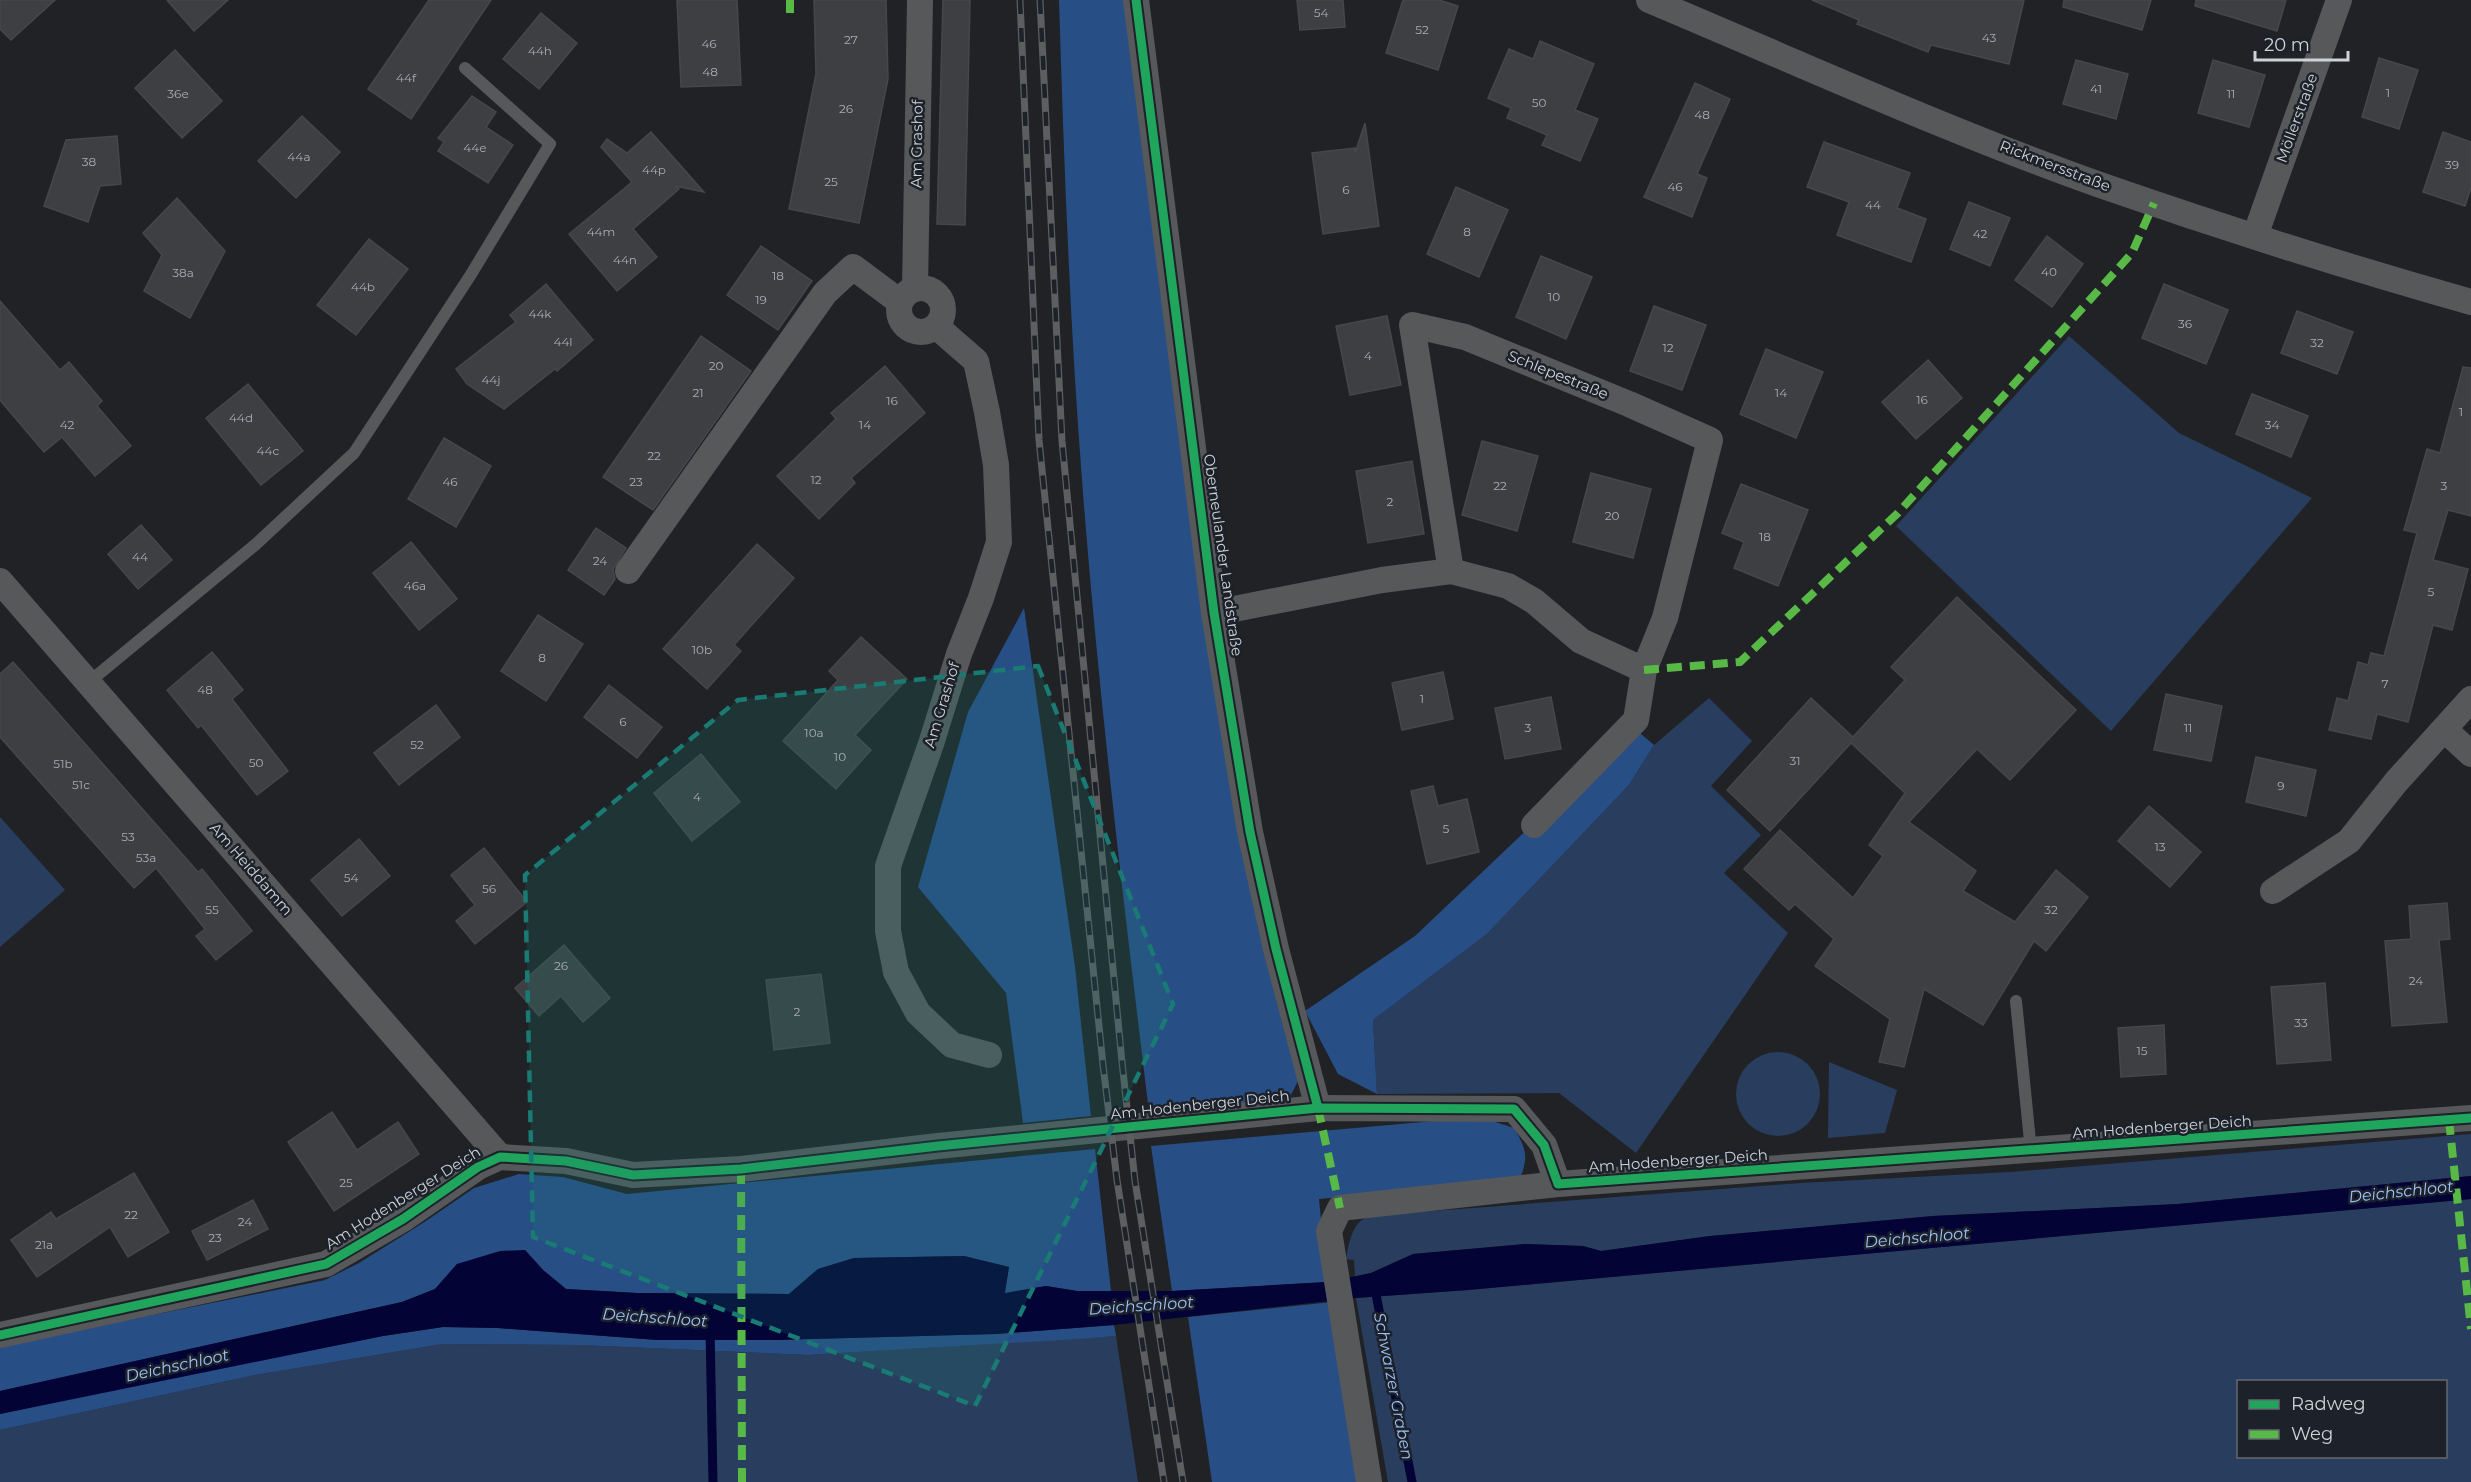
<svg xmlns="http://www.w3.org/2000/svg" width="2471" height="1482" font-family="Montserrat,sans-serif">
  <rect width="100%" height="100%" fill="#202226"/>
  <g fill="#293e5e" fill-rule="evenodd">
    <path d="M 2069,336 L 2179,433 L 2312,498 L 2111,731 L 1896,526 Z"/>
    <path d="M 1709,698 L 1752,741 L 1711,786 L 1761,835 L 1724,873 L 1788,933 L 1636,1153 L 1559,1093 L 1377,1094 L 1373,1020 L 1487,934 L 1629,785 L 1654,745 Z"/>
    <path d="M 0,817 L 65,890 L 0,947 Z"/>
    <circle cx="1778" cy="1094" r="42"/>
    <path d="M 1829,1062 L 1897,1090 L 1885,1133 L 1828,1138 Z"/>
    <path d="M 2471,1134 L 2471,1176 L 2178,1204 L 1933,1216 L 1710,1236 L 1601,1251 L 1583,1246 L 1525,1244 L 1413,1254 L 1371,1273 L 1355,1277 L 1354,1260 L 1346,1259 C 1354,1213 1364,1214 1406,1213 L 1801,1183 L 2010,1172 Z"/>
    <path d="M 2471,1199 L 2471,1482 L 1388,1482 L 1356,1298 L 1468,1290 ZM 2238,1382 L 2446,1382 L 2446,1456 L 2238,1456 Z"/>
    <path d="M 1116,1336 L 1138,1482 L 0,1482 L 0,1430 L 255,1375 L 443,1344 L 579,1345 L 808,1355 Z"/>
  </g>
  <g fill="#284e86">
    <path d="M 1059,0 L 1127,0 L 1299,1079 L 1288,1101 L 1149,1112 C 1124,906 1099,700 1083,493 C 1070,329 1064,164 1059,0 Z"/>
    <path d="M 1024,608 L 1075,967 L 1091,1116 L 1023,1123 L 1006,993 L 918,887 L 968,712 Z"/>
    <path d="M 1634,728 L 1654,745 L 1629,785 L 1487,934 L 1373,1020 L 1377,1094 L 1338,1074 L 1305,1011 L 1415,936 Z"/>
    <path d="M 1480,1117 L 1514,1128 C 1525,1147 1529,1155 1521,1176 L 1455,1187 L 1319,1199 L 1327,1282 L 1172,1291 L 1151,1146 Z"/>
    <path d="M 1095,1149 L 1111,1291 L 1077,1291 L 1046,1286 L 1004,1294 L 1009,1267 L 964,1256 L 854,1258 L 818,1269 L 789,1294 L 637,1293 L 566,1289 L 543,1270 L 525,1250 L 457,1264 L 435,1289 L 402,1302 L 0,1391 L 0,1346 L 325,1280 L 359,1263 L 426,1221 L 474,1188 L 519,1174 L 563,1177 L 627,1194 Z"/>
    <path d="M 1332,1302 L 1359,1482 L 1212,1482 L 1188,1317 Z"/>
    <path d="M 1114,1325 L 1116,1336 L 1079,1339 L 808,1355 L 579,1345 L 443,1344 L 255,1375 L 0,1430 L 0,1414 L 142,1383 L 383,1336 L 443,1327 L 498,1328 L 658,1340 L 775,1340 L 996,1334 Z"/>
  </g>
  <path fill="#030336" d="M 2471,1176 L 2471,1199 L 1468,1290 L 1356,1298 L 1114,1325 L 996,1334 L 775,1340 L 658,1340 L 498,1328 L 443,1327 L 383,1336 L 0,1414 L 0,1391 L 402,1302 L 435,1289 L 457,1264 L 500,1251 L 525,1250 L 543,1270 L 566,1289 L 637,1293 L 789,1294 L 818,1269 L 854,1258 L 964,1256 L 1009,1267 L 1005,1293 L 1046,1286 L 1077,1291 L 1172,1291 L 1327,1282 L 1371,1273 L 1413,1254 L 1525,1244 L 1583,1246 L 1601,1251 L 1710,1236 L 1933,1216 L 2178,1204 Z"/>
  <g fill="none" stroke-linecap="round" stroke-linejoin="round">
    <g stroke="#030336" stroke-width="9">
      <path d="M 1375,1289 L 1412,1482"/>
      <path d="M 710,1328 L 713,1482"/>
    </g>
  </g>
  <g fill="#3d3f43" stroke="#45474b" stroke-width="1.5">
    <path d="M 0,0 L 55,0 L 11,40 L 0,29 Z"/>
    <path d="M 167,0 L 228,0 L 194,31 Z"/>
    <path d="M 429,0 L 491,0 L 411,119 L 368,89 Z"/>
    <path d="M 677,0 L 737,0 L 741,85 L 681,87 Z"/>
    <path d="M 814,0 L 886,0 L 888,79 L 859,223 L 789,209 L 816,74 Z"/>
    <path d="M 943,0 L 970,0 L 965,225 L 937,224 Z"/>
    <path d="M 1297,0 L 1343,0 L 1345,27 L 1300,30 Z"/>
    <path d="M 1403,0 L 1439,0 L 1458,6 L 1438,70 L 1386,53 Z"/>
    <path d="M 1812,0 L 2024,0 L 2009,64 L 1931,45 L 1928,52 L 1857,24 L 1859,20 Z"/>
    <path d="M 2064,0 L 2151,0 L 2142,30 L 2063,7 Z"/>
    <path d="M 2196,0 L 2286,0 L 2277,31 L 2195,6 Z"/>
    <path d="M 541,13 L 577,43 L 539,89 L 503,59 Z"/>
    <path d="M 1540,41 L 1594,64 L 1575,110 L 1598,119 L 1580,161 L 1542,145 L 1547,135 L 1507,118 L 1511,108 L 1488,98 L 1509,49 L 1533,59 Z"/>
    <path d="M 175,50 L 222,101 L 182,138 L 135,88 Z"/>
    <path d="M 2379,58 L 2418,70 L 2399,129 L 2362,117 Z"/>
    <path d="M 2076,60 L 2128,74 L 2116,119 L 2063,104 Z"/>
    <path d="M 2213,60 L 2265,75 L 2249,127 L 2198,113 Z"/>
    <path d="M 1695,83 L 1730,99 L 1697,174 L 1707,178 L 1692,217 L 1644,197 Z"/>
    <path d="M 472,96 L 496,112 L 486,127 L 513,145 L 488,183 L 438,151 L 444,142 L 438,138 Z"/>
    <path d="M 302,116 L 340,152 L 296,198 L 258,161 Z"/>
    <path d="M 1365,123 L 1379,226 L 1323,234 L 1312,153 L 1355,148 L 1355,153 Z"/>
    <path d="M 651,132 L 704,192 L 675,186 L 679,189 L 633,229 L 657,257 L 617,291 L 569,234 L 632,182 L 601,147 L 607,139 L 627,153 Z"/>
    <path d="M 2443,132 L 2471,142 L 2471,188 L 2465,206 L 2423,192 Z"/>
    <path d="M 117,136 L 121,184 L 100,186 L 88,222 L 44,206 L 66,140 Z"/>
    <path d="M 1824,142 L 1910,173 L 1897,208 L 1926,219 L 1911,262 L 1837,235 L 1849,202 L 1807,187 Z"/>
    <path d="M 1456,187 L 1508,210 L 1479,277 L 1427,254 Z"/>
    <path d="M 177,198 L 225,251 L 190,318 L 144,291 L 162,255 L 143,233 Z"/>
    <path d="M 1969,202 L 2010,218 L 1990,266 L 1950,249 Z"/>
    <path d="M 2047,236 L 2083,264 L 2052,307 L 2015,280 Z"/>
    <path d="M 369,239 L 408,269 L 356,335 L 317,305 Z"/>
    <path d="M 761,246 L 812,281 L 778,330 L 727,295 Z"/>
    <path d="M 1541,256 L 1592,277 L 1566,339 L 1516,317 Z"/>
    <path d="M 546,284 L 593,340 L 557,371 L 555,369 L 504,409 L 467,384 L 456,369 L 516,322 L 510,315 Z"/>
    <path d="M 2164,284 L 2228,310 L 2206,364 L 2142,338 Z"/>
    <path d="M 0,301 L 60,370 L 69,362 L 102,401 L 97,406 L 131,446 L 95,476 L 62,437 L 44,452 L 0,400 Z"/>
    <path d="M 1654,306 L 1706,325 L 1682,390 L 1630,371 Z"/>
    <path d="M 2297,311 L 2353,332 L 2337,374 L 2281,353 Z"/>
    <path d="M 1387,316 L 1401,385 L 1350,395 L 1336,326 Z"/>
    <path d="M 701,336 L 751,371 L 653,510 L 603,477 Z"/>
    <path d="M 1766,349 L 1823,372 L 1796,438 L 1740,414 Z"/>
    <path d="M 1928,360 L 1962,398 L 1916,439 L 1882,402 Z"/>
    <path d="M 885,366 L 925,413 L 851,478 L 855,483 L 819,519 L 777,476 L 836,419 L 831,413 Z"/>
    <path d="M 2463,367 L 2471,368 L 2471,516 L 2448,510 L 2433,560 L 2468,569 L 2452,630 L 2433,625 L 2408,722 L 2377,714 L 2371,739 L 2329,730 L 2337,698 L 2348,701 L 2358,662 L 2368,665 L 2371,653 L 2384,656 L 2417,533 L 2404,530 L 2427,449 L 2440,453 Z"/>
    <path d="M 248,384 L 303,451 L 261,485 L 206,418 Z"/>
    <path d="M 2252,394 L 2308,416 L 2291,457 L 2236,434 Z"/>
    <path d="M 444,438 L 491,466 L 456,527 L 408,499 Z"/>
    <path d="M 1482,441 L 1538,456 L 1517,531 L 1462,515 Z"/>
    <path d="M 1412,461 L 1424,534 L 1368,543 L 1356,471 Z"/>
    <path d="M 1591,473 L 1651,489 L 1633,558 L 1573,542 Z"/>
    <path d="M 1741,484 L 1808,510 L 1778,586 L 1734,568 L 1744,542 L 1722,533 Z"/>
    <path d="M 141,525 L 172,560 L 138,589 L 108,554 Z"/>
    <path d="M 596,528 L 626,548 L 613,569 L 615,579 L 604,595 L 568,570 Z"/>
    <path d="M 411,542 L 457,599 L 419,630 L 373,573 Z"/>
    <path d="M 757,544 L 794,578 L 734,645 L 741,651 L 707,689 L 663,649 Z"/>
    <path d="M 1957,597 L 2076,710 L 2010,780 L 1977,749 L 1909,822 L 1976,871 L 1963,891 L 2015,922 L 2056,870 L 2088,897 L 2046,951 L 2034,941 L 1983,1025 L 1924,989 L 1904,1067 L 1879,1062 L 1890,1019 L 1815,966 L 1834,939 L 1795,904 L 1789,910 L 1744,869 L 1780,830 L 1853,898 L 1883,856 L 1869,845 L 1905,793 L 1851,743 L 1770,831 L 1727,790 L 1811,698 L 1853,737 L 1905,680 L 1891,667 Z"/>
    <path d="M 538,615 L 583,644 L 546,701 L 501,671 Z"/>
    <path d="M 861,637 L 907,679 L 855,735 L 871,750 L 836,789 L 783,741 L 838,680 L 829,671 Z"/>
    <path d="M 212,652 L 243,690 L 232,699 L 288,771 L 257,795 L 201,725 L 198,728 L 167,690 Z"/>
    <path d="M 13,662 L 198,872 L 202,869 L 252,931 L 216,960 L 196,936 L 205,929 L 156,868 L 134,888 L 0,737 L 0,674 Z"/>
    <path d="M 1443,672 L 1453,719 L 1402,730 L 1392,683 Z"/>
    <path d="M 609,685 L 662,727 L 637,758 L 584,717 Z"/>
    <path d="M 2166,694 L 2222,706 L 2211,761 L 2154,750 Z"/>
    <path d="M 1551,697 L 1561,749 L 1505,759 L 1495,708 Z"/>
    <path d="M 436,705 L 460,737 L 399,785 L 374,753 Z"/>
    <path d="M 701,754 L 740,802 L 692,841 L 654,793 Z"/>
    <path d="M 2256,757 L 2316,770 L 2306,816 L 2246,802 Z"/>
    <path d="M 1433,786 L 1438,806 L 1467,799 L 1479,852 L 1427,864 L 1411,791 Z"/>
    <path d="M 2149,806 L 2201,852 L 2170,887 L 2118,841 Z"/>
    <path d="M 359,839 L 390,876 L 342,916 L 311,880 Z"/>
    <path d="M 484,848 L 527,902 L 475,944 L 456,921 L 475,905 L 451,875 Z"/>
    <path d="M 2447,903 L 2450,939 L 2439,940 L 2447,1022 L 2392,1026 L 2385,941 L 2411,939 L 2409,906 Z"/>
    <path d="M 564,945 L 610,998 L 583,1022 L 561,996 L 539,1016 L 515,988 Z"/>
    <path d="M 821,974 L 830,1043 L 774,1050 L 766,980 Z"/>
    <path d="M 2325,983 L 2331,1060 L 2277,1064 L 2271,987 Z"/>
    <path d="M 2164,1025 L 2166,1074 L 2121,1077 L 2118,1028 Z"/>
    <path d="M 332,1112 L 357,1150 L 398,1122 L 419,1154 L 334,1211 L 288,1142 Z"/>
    <path d="M 134,1173 L 169,1232 L 128,1257 L 110,1227 L 37,1277 L 11,1240 L 51,1212 L 56,1219 Z"/>
    <path d="M 253,1200 L 268,1229 L 207,1260 L 192,1231 Z"/>
  </g>
  <g fill="none" stroke-linecap="round" stroke-linejoin="round">
    <g stroke="#57585a" stroke-width="12">
      <path d="M 89,682 L 255,545 L 354,453 L 470,276 L 550,144 L 465,68"/>
      <path d="M 2016,1001 L 2031,1151"/>
    </g>
    <g stroke="#57585a" stroke-width="26">
      <path d="M 1136,0 L 1214,613 L 1250,832 L 1276,949 L 1318,1108"/>
      <path d="M 1649,0 C 1799,63 1950,132 2103,186 C 2224,228 2347,267 2471,302"/>
      <path d="M 2255,236 L 2339,0"/>
      <circle cx="921" cy="310" r="22"/>
      <path d="M 915,289 L 920,0"/>
      <path d="M 937,327 L 976,361 L 987,412 L 996,465 L 999,542 L 981,598 L 959,654 L 931,744 L 888,866 L 888,931 L 896,972 L 918,1013 L 952,1045 L 989,1055"/>
      <path d="M 628,571 L 825,293 L 853,267 L 900,302"/>
      <path d="M 1451,571 L 1412,325 L 1465,337 L 1629,404 L 1710,440 L 1665,618 L 1644,670 L 1636,720 L 1534,825"/>
      <path d="M 0,581 L 500,1157"/>
      <path d="M 1214,613 L 1382,580 L 1451,571 L 1508,586 L 1534,601 L 1581,641 L 1644,670"/>
      <path d="M 2445,730 L 2471,754"/>
      <path d="M 2273,891 L 2349,841 L 2396,782 L 2471,699"/>
      <path d="M 0,1335 L 326,1264 L 403,1219 L 478,1167 L 500,1157 L 566,1161 L 633,1175 L 741,1169 L 938,1146 L 1318,1108 L 1514,1109 L 1544,1145 L 1558,1184"/>
      <path d="M 1369,1482 L 1329,1231 L 1340,1208 L 1558,1184 L 2471,1118"/>
    </g>
    <defs>
      <g id="rail">
        <path d="M 1020,0 L 1039,440 L 1103,1065 L 1117,1180 L 1164,1482"/>
        <path d="M 1040,0 L 1062,441 L 1122,1062 L 1135,1181 L 1183,1482"/>
      </g>
    </defs>
    <use href="#rail" stroke="#5c5e60" stroke-width="7"/>
    <use href="#rail" stroke="#1c212a" stroke-width="4.5" stroke-dasharray="14" stroke-linecap="butt"/>
    <g stroke="#58b947" stroke-width="8" stroke-dasharray="15 8" stroke-linecap="butt">
      <path d="M 790,0 L 790,13"/>
      <path d="M 1644,670 L 1740,662 L 1898,513 L 2132,253 L 2154,203"/>
      <path d="M 1318,1108 L 1340,1208"/>
      <path d="M 2449,1120 L 2471,1329"/>
      <path d="M 741,1169 L 742,1482"/>
    </g>
    <defs>
      <g id="cycleway">
        <path d="M 1136,0 L 1214,613 L 1250,832 L 1276,949 L 1318,1108"/>
        <path d="M 0,1335 L 326,1264 L 403,1219 L 478,1167 L 500,1157 L 566,1161 L 633,1175 L 741,1169 L 938,1146 L 1318,1108 L 1514,1109 L 1544,1145 L 1558,1184 L 2471,1118"/>
      </g>
    </defs>
    <use href="#cycleway" stroke="#1c212a" stroke-width="13"/>
    <use href="#cycleway" stroke="#20a55d" stroke-width="9"/>
  </g>
  <path fill="#197b73" fill-opacity="0.2" stroke="#197b73" stroke-width="4.5" stroke-dasharray="12 8" stroke-linejoin="round" d="M 1038,666 L 1173,1004 L 975,1406 L 533,1237 L 525,875 L 738,700 Z"/>
  <g text-anchor="middle" stroke-width="5" stroke-linejoin="round" paint-order="stroke">
    <g font-size="12" fill="#aaadb3">
      <text x="1321" y="17">54</text>
      <text x="1422" y="34">52</text>
      <text x="1989" y="42">43</text>
      <text x="851" y="44">27</text>
      <text x="709" y="48">46</text>
      <text x="540" y="55">44h</text>
      <text x="710" y="76">48</text>
      <text x="406" y="82">44f</text>
      <text x="2096" y="93">41</text>
      <text x="2388" y="97">1</text>
      <text x="178" y="98">36e</text>
      <text x="2231" y="98">11</text>
      <text x="1539" y="107">50</text>
      <text x="846" y="113">26</text>
      <text x="1702" y="119">48</text>
      <text x="475" y="152">44e</text>
      <text x="299" y="161">44a</text>
      <text x="89" y="166">38</text>
      <text x="2452" y="169">39</text>
      <text x="654" y="174">44p</text>
      <text x="831" y="186">25</text>
      <text x="1675" y="191">46</text>
      <text x="1346" y="194">6</text>
      <text x="1873" y="209">44</text>
      <text x="601" y="236">44m</text>
      <text x="1467" y="236">8</text>
      <text x="1980" y="238">42</text>
      <text x="625" y="264">44n</text>
      <text x="2049" y="276">40</text>
      <text x="183" y="277">38a</text>
      <text x="778" y="280">18</text>
      <text x="363" y="291">44b</text>
      <text x="1554" y="301">10</text>
      <text x="761" y="304">19</text>
      <text x="540" y="318">44k</text>
      <text x="2185" y="328">36</text>
      <text x="563" y="346">44l</text>
      <text x="2317" y="347">32</text>
      <text x="1668" y="352">12</text>
      <text x="1368" y="360">4</text>
      <text x="716" y="370">20</text>
      <text x="491" y="384">44j</text>
      <text x="698" y="397">21</text>
      <text x="1781" y="397">14</text>
      <text x="1922" y="404">16</text>
      <text x="892" y="405">16</text>
      <text x="2461" y="416">1</text>
      <text x="241" y="422">44d</text>
      <text x="67" y="429">42</text>
      <text x="865" y="429">14</text>
      <text x="2272" y="429">34</text>
      <text x="268" y="455">44c</text>
      <text x="654" y="460">22</text>
      <text x="816" y="484">12</text>
      <text x="450" y="486">46</text>
      <text x="636" y="486">23</text>
      <text x="1500" y="490">22</text>
      <text x="2444" y="490">3</text>
      <text x="1390" y="506">2</text>
      <text x="1612" y="520">20</text>
      <text x="1765" y="541">18</text>
      <text x="140" y="561">44</text>
      <text x="600" y="565">24</text>
      <text x="415" y="590">46a</text>
      <text x="2431" y="596">5</text>
      <text x="702" y="654">10b</text>
      <text x="542" y="662">8</text>
      <text x="2385" y="688">7</text>
      <text x="205" y="694">48</text>
      <text x="1422" y="703">1</text>
      <text x="623" y="726">6</text>
      <text x="1528" y="732">3</text>
      <text x="2188" y="732">11</text>
      <text x="814" y="737">10a</text>
      <text x="417" y="749">52</text>
      <text x="840" y="761">10</text>
      <text x="1795" y="765">31</text>
      <text x="256" y="767">50</text>
      <text x="63" y="768">51b</text>
      <text x="81" y="789">51c</text>
      <text x="2281" y="790">9</text>
      <text x="697" y="801">4</text>
      <text x="1446" y="833">5</text>
      <text x="128" y="841">53</text>
      <text x="2160" y="851">13</text>
      <text x="146" y="862">53a</text>
      <text x="351" y="882">54</text>
      <text x="489" y="893">56</text>
      <text x="212" y="914">55</text>
      <text x="2051" y="914">32</text>
      <text x="561" y="970">26</text>
      <text x="2416" y="985">24</text>
      <text x="797" y="1016">2</text>
      <text x="2301" y="1027">33</text>
      <text x="2142" y="1055">15</text>
      <text x="346" y="1187">25</text>
      <text x="131" y="1219">22</text>
      <text x="245" y="1226">24</text>
      <text x="215" y="1242">23</text>
      <text x="44" y="1249">21a</text>
    </g>
    <g font-size="15" fill="#ced2d8" stroke="#1c212a">
      <text transform="translate(2297 118) rotate(-70)" y="5">Möllerstraße</text>
      <text transform="translate(917 144) rotate(-89)" y="5">Am Grashof</text>
      <text transform="translate(2055 166) rotate(21)" y="5">Rickmersstraße</text>
      <text transform="translate(1558 375) rotate(22)" y="5">Schlepestraße</text>
      <text transform="translate(1223 555) rotate(82)" y="5">Oberneulander Landstraße</text>
      <text transform="translate(942 705) rotate(-73)" y="5">Am Grashof</text>
      <text transform="translate(251 869) rotate(49)" y="5">Am Heiddamm</text>
      <text transform="translate(1200 1105) rotate(-6)" y="5">Am Hodenberger Deich</text>
      <text transform="translate(2162 1127) rotate(-4)" y="5">Am Hodenberger Deich</text>
      <text transform="translate(1678 1161) rotate(-4)" y="5">Am Hodenberger Deich</text>
      <text transform="translate(403 1198) rotate(-32)" y="5">Am Hodenberger Deich</text>
    </g>
    <g font-size="16" font-style="italic" fill="#9dc2f9" stroke="#1c212a">
      <text transform="translate(2401 1191) rotate(-6)" y="6">Deichschloot</text>
      <text transform="translate(1917 1237) rotate(-5)" y="6">Deichschloot</text>
      <text transform="translate(1141 1305) rotate(-4)" y="6">Deichschloot</text>
      <text transform="translate(655 1317) rotate(4)" y="6">Deichschloot</text>
      <text transform="translate(177 1365) rotate(-12)" y="6">Deichschloot</text>
      <text transform="translate(1394 1386) rotate(79)" y="6">Schwarzer Graben</text>
    </g>
  </g>
  <rect x="2237" y="1380" width="210" height="78" fill="#1c212a" stroke="#636870" stroke-width="1.5"/>
  <rect x="2249" y="1400" width="30" height="9" fill="#20a55d" stroke="#636870" stroke-width="1.5"/>
  <text x="2291" y="1410" font-size="18" fill="#ced2d8">Radweg</text>
  <rect x="2249" y="1430" width="30" height="9" fill="#58b947" stroke="#636870" stroke-width="1.5"/>
  <text x="2291" y="1440" font-size="18" fill="#ced2d8">Weg</text>
  <path d="M2255 51v9h93v-9" fill="none" stroke="#ced2d8" stroke-width="3"/>
  <text x="2264" y="51" font-size="18" fill="#ced2d8" stroke="#1c212a" stroke-width="4.5" paint-order="stroke">20 m</text>
</svg>
